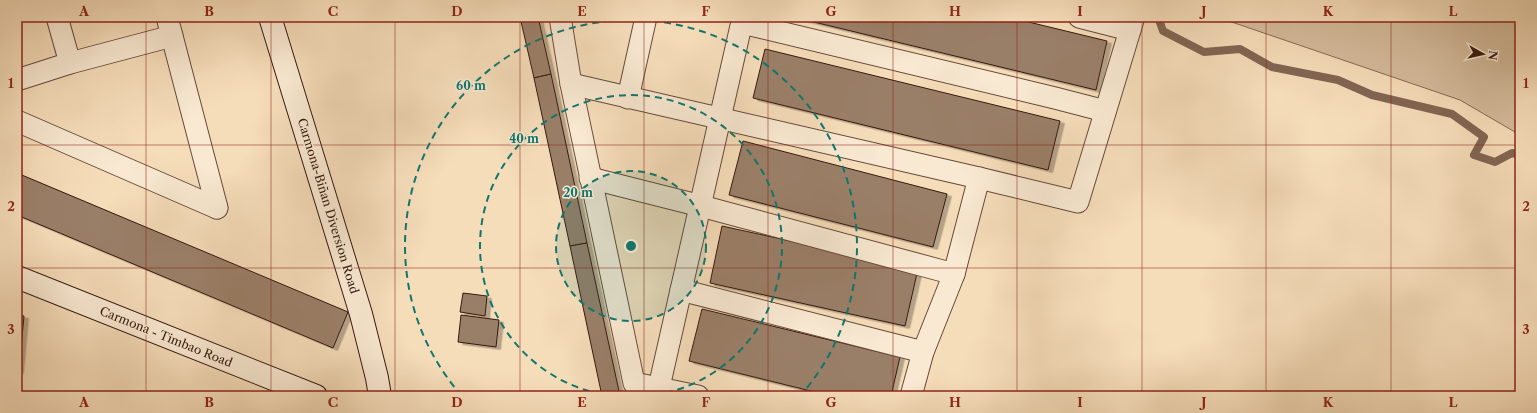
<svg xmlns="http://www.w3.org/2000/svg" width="1537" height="413" font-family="'Libre Caslon Text',serif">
  <defs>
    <filter id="shadow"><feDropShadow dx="4.5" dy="2.5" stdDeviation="0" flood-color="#0004"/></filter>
  </defs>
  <rect width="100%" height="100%" fill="#f6ddba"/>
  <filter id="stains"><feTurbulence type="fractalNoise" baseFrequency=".005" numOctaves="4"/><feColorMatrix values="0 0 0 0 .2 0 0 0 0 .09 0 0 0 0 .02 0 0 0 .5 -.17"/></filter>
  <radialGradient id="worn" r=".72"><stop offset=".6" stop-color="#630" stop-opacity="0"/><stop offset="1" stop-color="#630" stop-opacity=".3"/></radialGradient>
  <path fill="#d5bc9d" stroke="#866a56" d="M 1217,17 L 1520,17 L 1520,135 L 1460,100 Z"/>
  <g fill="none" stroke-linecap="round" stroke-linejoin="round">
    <path stroke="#826653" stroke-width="8" d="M 1158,17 L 1163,31 L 1204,52 L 1240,49 L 1272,67 L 1338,80 L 1372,95 L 1452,114 L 1484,137 L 1474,155 L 1495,162 L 1512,153 L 1520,155"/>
  </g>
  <g fill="#9a7f68" stroke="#36190f" filter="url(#shadow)">
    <path d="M 520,17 L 538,17 L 551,74 L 534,78 Z"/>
    <path d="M 793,17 L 1008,17 L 1107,41 L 1096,90 Z"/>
    <path d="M 765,49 L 1060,121 L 1048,170 L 753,98 Z"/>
    <path d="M 551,74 L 587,243 L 570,246 L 534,78 Z"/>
    <path d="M 743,141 L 947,194 L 933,247 L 729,195 Z"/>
    <path d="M 17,173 L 348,312 L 333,348 L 17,215 Z"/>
    <path d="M 722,226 L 918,269 L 905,326 L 710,283 Z"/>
    <path d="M 587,243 L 620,396 L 602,396 L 570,246 Z"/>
    <path d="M 463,293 L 487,296 L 485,316 L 460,312 Z"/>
    <path d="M 702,309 L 900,357 L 891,396 L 831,396 L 689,361 Z"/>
    <path d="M 17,315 L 24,316 L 19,371 L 17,371 Z"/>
    <path d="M 461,315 L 499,320 L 496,347 L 458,342 Z"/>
  </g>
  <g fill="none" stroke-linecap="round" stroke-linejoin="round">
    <defs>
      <g id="minor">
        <path d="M 57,17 L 70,63"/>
        <path d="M 167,17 L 217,208"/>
        <path d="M 560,17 L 571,84 L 634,383 L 698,396"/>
        <path d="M 1079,17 L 1130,30"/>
        <path d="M 742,23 L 1055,98 L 1105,111"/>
        <path d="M 17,80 L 70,63 L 172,36"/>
        <path d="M 571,84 L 979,178 L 1078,202 L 1134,17"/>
        <path d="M 628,98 L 646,17"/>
        <path d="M 17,121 L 217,208"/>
        <path d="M 590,178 L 701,206 L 954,274"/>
        <path d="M 681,290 L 923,352"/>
        <path d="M 657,396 L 743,17"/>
        <path d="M 911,396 L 923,352 L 954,274 L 979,178"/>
      </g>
      <g id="secondary">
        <path d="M 270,17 L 361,314 L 377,378 L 380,396"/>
        <path d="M 17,277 L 316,396"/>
      </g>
    </defs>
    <use href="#minor" stroke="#664a3a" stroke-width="23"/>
    <use href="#secondary" stroke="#36190f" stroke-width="24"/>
    <use href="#minor" stroke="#f9e9d2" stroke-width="21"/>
    <use href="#secondary" stroke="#f9e9d2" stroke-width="22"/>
  </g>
  <path fill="none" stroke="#8f2418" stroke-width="1" stroke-opacity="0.55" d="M 146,17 L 146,396M 271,17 L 271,396M 395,17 L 395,396M 520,17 L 520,396M 644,17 L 644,396M 768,17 L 768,396M 893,17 L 893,396M 1017,17 L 1017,396M 1142,17 L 1142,396M 1266,17 L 1266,396M 1391,17 L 1391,396M 17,145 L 1520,145M 17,268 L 1520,268"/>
  <circle cx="631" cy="246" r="75" fill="#0f766e" fill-opacity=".12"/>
  <g fill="none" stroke="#0f766e" stroke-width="2" stroke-dasharray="7 5">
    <circle cx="631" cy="246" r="75"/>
    <path d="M613 396A151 151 0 1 1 649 396"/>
    <path d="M462 396A226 226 0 1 1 800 396"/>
  </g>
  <g text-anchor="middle" stroke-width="3" stroke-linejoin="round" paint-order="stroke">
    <g font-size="12" fill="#36190f" stroke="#f9e9d2">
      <text transform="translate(328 206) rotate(73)" y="4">Carmona-Biñan Diversion Road</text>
      <text transform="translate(166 337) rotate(22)" y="4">Carmona - Timbao Road</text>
    </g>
  </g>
  <circle cx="631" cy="246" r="6" fill="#0f766e" stroke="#f9e9d2" stroke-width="2"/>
  <g font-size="12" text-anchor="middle" font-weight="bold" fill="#0f766e" stroke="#f9e9d2" stroke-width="3" stroke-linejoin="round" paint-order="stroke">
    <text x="471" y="90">60 m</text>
    <text x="524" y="143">40 m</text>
    <text x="578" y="197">20 m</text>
  </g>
  <rect width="1537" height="413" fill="none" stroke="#f6ddba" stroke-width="44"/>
  <g transform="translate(1483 54) rotate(98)" stroke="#f9e9d2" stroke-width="3" paint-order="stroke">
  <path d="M0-3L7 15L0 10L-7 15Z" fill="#36190f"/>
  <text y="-6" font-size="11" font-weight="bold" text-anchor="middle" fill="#36190f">N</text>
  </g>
  <rect x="22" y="22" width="1493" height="369" fill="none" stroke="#8f2418" stroke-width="1.5"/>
  <g font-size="13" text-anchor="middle" font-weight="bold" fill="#8f2418">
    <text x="84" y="16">A</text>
    <text x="209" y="16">B</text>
    <text x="333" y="16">C</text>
    <text x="457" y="16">D</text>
    <text x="582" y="16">E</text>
    <text x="706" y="16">F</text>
    <text x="831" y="16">G</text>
    <text x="955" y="16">H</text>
    <text x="1080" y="16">I</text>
    <text x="1204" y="16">J</text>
    <text x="1328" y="16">K</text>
    <text x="1453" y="16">L</text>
    <text x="11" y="88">1</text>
    <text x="1526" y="88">1</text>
    <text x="11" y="211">2</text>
    <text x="1526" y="211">2</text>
    <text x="11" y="334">3</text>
    <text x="1526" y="334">3</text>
    <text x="84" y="407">A</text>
    <text x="209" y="407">B</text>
    <text x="333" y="407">C</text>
    <text x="457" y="407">D</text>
    <text x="582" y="407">E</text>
    <text x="706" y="407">F</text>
    <text x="831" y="407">G</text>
    <text x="955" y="407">H</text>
    <text x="1080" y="407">I</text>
    <text x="1204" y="407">J</text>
    <text x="1328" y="407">K</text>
    <text x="1453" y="407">L</text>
  </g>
  <rect width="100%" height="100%" filter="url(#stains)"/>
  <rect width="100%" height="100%" fill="url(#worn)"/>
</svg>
